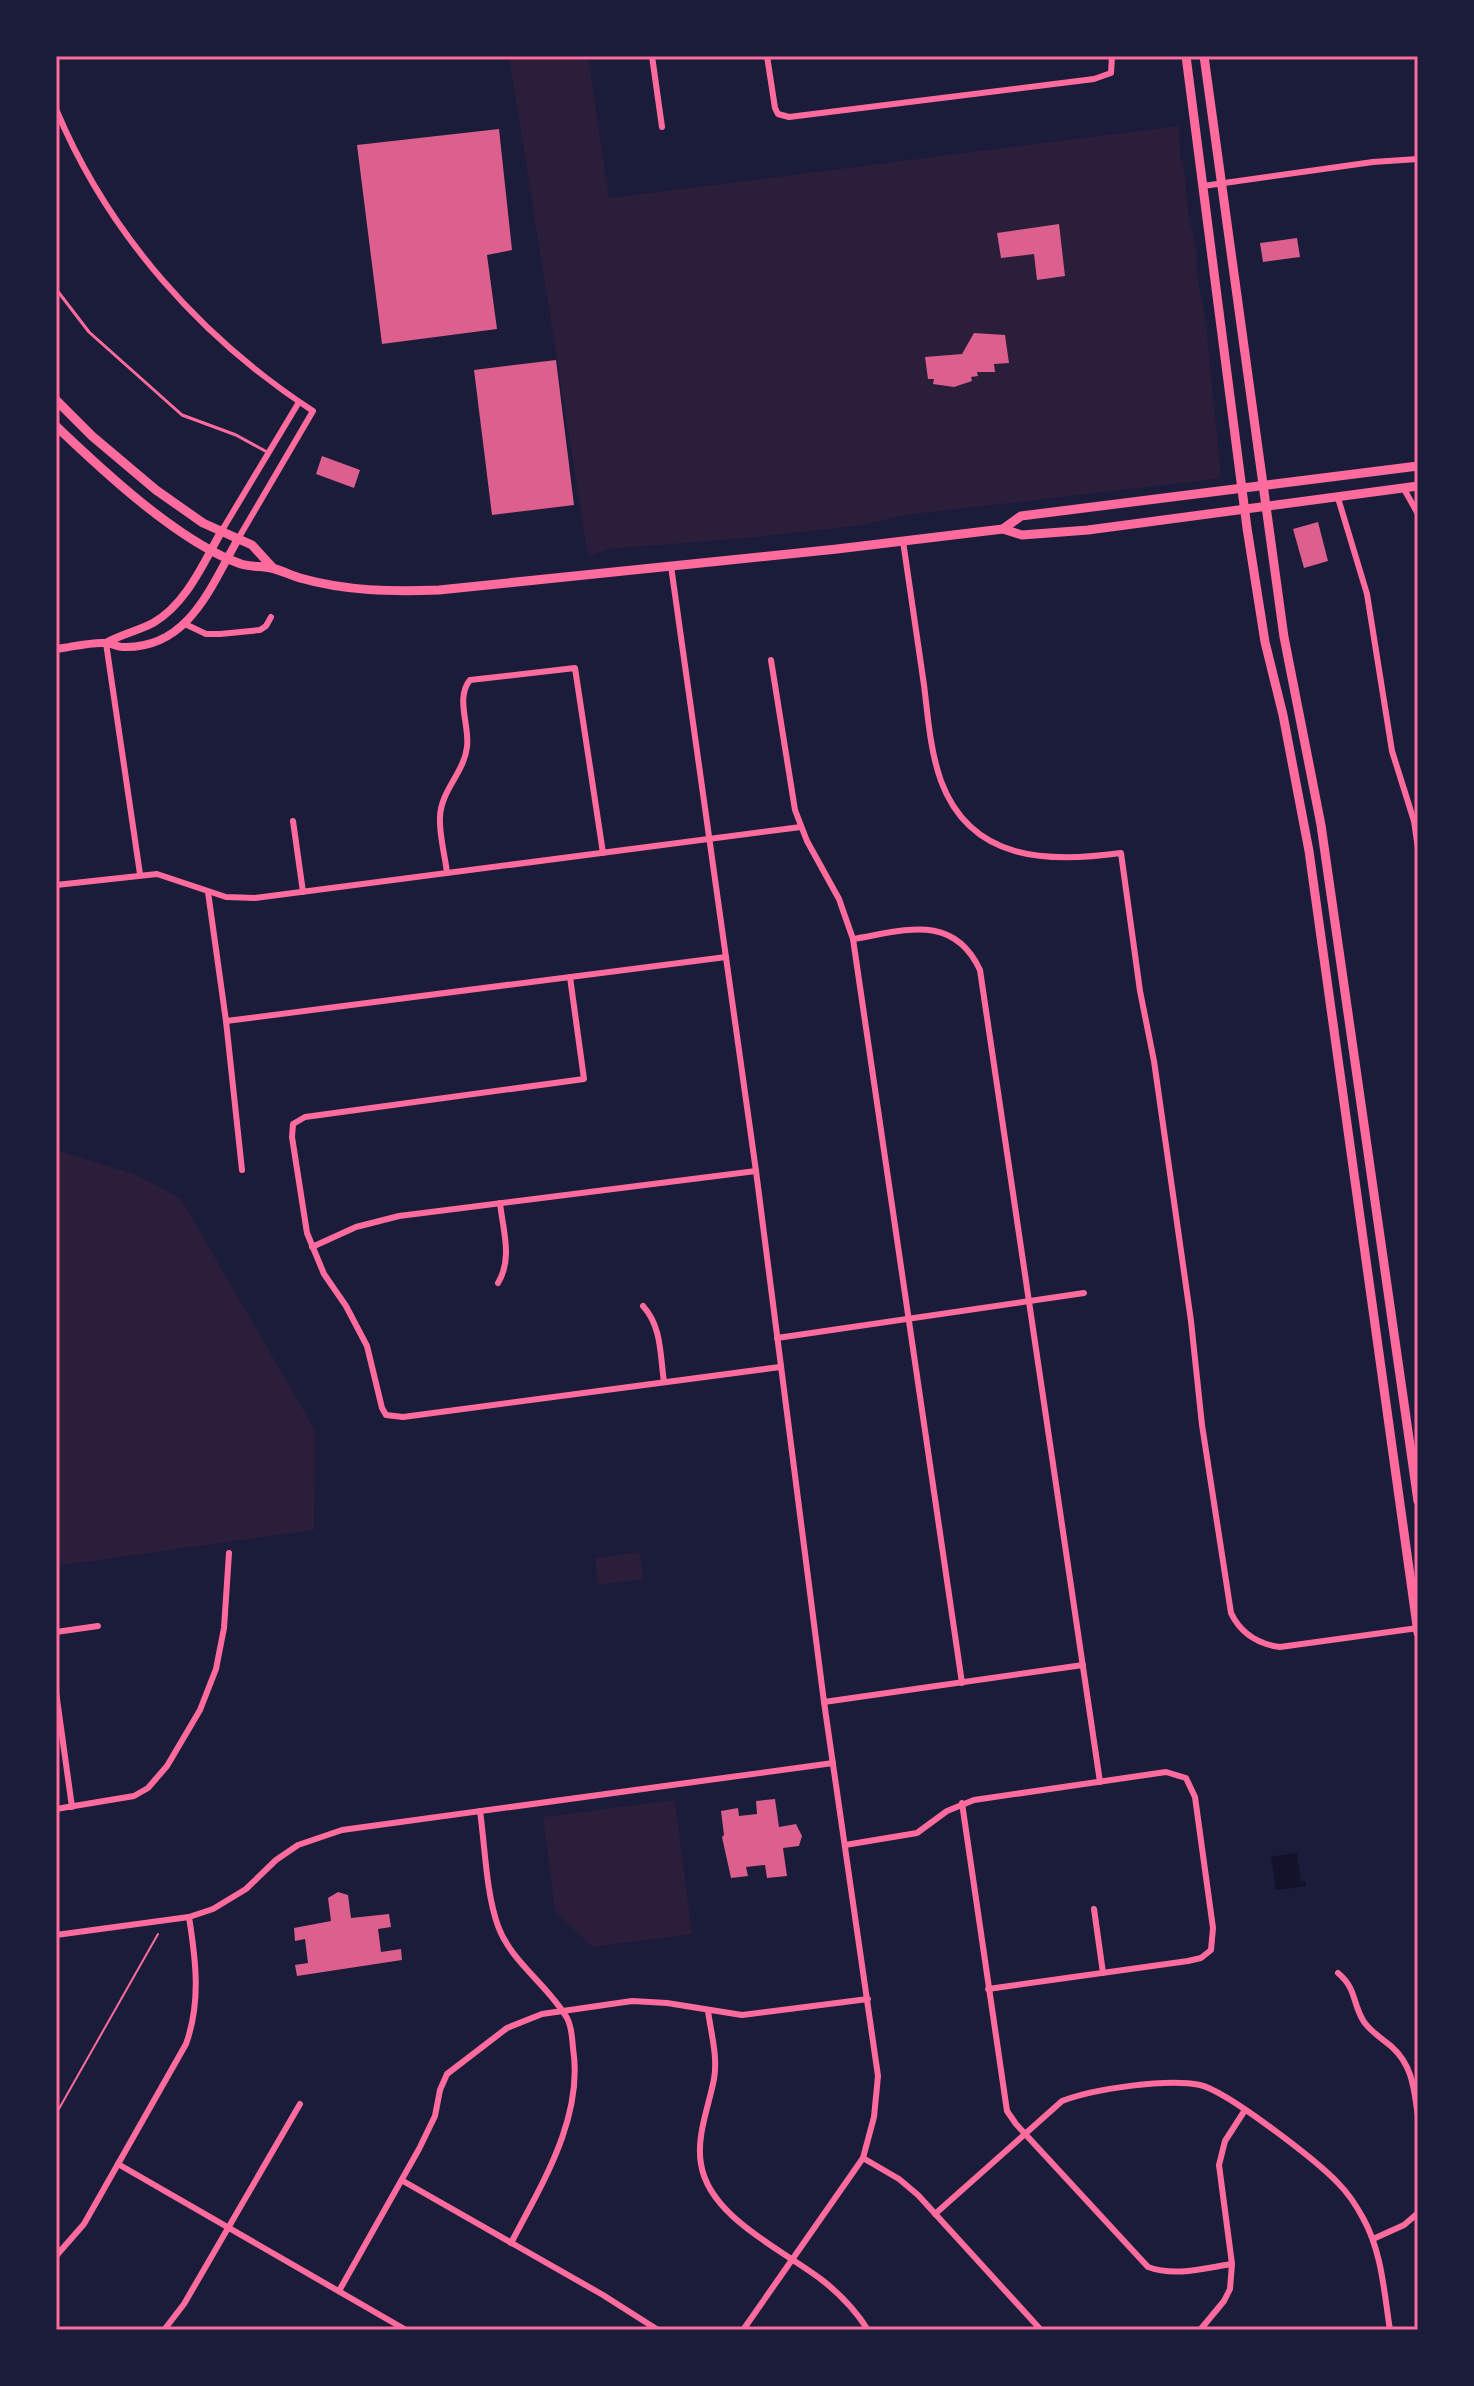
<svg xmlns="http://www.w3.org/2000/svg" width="1474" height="2386" font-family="Figtree,sans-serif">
  <rect width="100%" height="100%" fill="#1b1b3a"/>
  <g fill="#2a1e3b">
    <path d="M 509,56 L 588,56 L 609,198 L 1179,126 L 1180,155 L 1185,176 L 1188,212 L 1197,253 L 1197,277 L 1205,315 L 1221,476 L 1216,479 L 905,515 L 863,525 L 746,538 L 609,549 L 588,556 Z"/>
    <path d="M 56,1150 L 137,1175 L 181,1199 L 315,1430 L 314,1530 L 56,1566 Z"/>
    <path d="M 640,1552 L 643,1579 L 598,1585 L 595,1558 Z"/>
    <path d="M 675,1800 L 692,1934 L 593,1947 L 555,1912 L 543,1817 Z"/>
  </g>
  <path fill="#12122b" d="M 1297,1853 L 1301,1881 L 1305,1881 L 1306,1886 L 1276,1890 L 1271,1857 Z"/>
  <g fill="#dd5f8e">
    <path d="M 499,129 L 512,250 L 487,255 L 497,329 L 382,344 L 357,145 Z"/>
    <path d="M 1059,224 L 1065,276 L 1037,280 L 1034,254 L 1001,258 L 997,233 Z"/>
    <path d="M 1297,238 L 1300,257 L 1263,262 L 1260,243 Z"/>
    <path d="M 974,333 L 1005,335 L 1009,363 L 994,364 L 995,372 L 977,372 L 978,376 L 971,377 L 972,381 L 954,387 L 933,384 L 934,379 L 928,379 L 925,357 L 962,354 Z"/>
    <path d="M 556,360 L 574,505 L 492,515 L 474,370 Z"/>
    <path d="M 322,456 L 360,470 L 354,488 L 316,474 Z"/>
    <path d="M 1318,522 L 1328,561 L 1304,568 L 1293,529 Z"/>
    <path d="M 775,1799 L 779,1827 L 796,1824 L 802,1836 L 799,1846 L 783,1848 L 787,1876 L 767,1878 L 765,1865 L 746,1867 L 748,1876 L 731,1878 L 722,1837 L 724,1835 L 721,1811 L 738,1808 L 739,1816 L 757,1814 L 756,1801 Z"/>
    <path d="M 338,1892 L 348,1895 L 351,1918 L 389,1914 L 391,1927 L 378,1929 L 381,1952 L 401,1949 L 402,1960 L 297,1976 L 295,1965 L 308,1963 L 305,1939 L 295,1941 L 294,1928 L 331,1921 L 328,1898 Z"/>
  </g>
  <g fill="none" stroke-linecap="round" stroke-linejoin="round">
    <path stroke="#ff6b9d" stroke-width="2" d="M 56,2114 L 158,1934"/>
    <path stroke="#ff6b9d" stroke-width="3" d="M 56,289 L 89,332 L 182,415 L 236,435 L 267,452"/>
    <g stroke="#ff6b9d" stroke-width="6">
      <path d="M 652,56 L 662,127"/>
      <path d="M 767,56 L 775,108 L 778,114 L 789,117 L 1094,79 L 1111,73 L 1112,56"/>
      <path d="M 56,109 C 108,234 201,338 313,411 L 238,539"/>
      <path d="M 1203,186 L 1373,162 L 1418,159"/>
      <path d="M 1404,489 L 1418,514"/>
      <path d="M 1338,498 L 1367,594 L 1392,751 L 1414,821 L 1418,848"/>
      <path d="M 221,532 L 299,402"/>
      <path d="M 903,541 C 910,589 917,637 924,685 C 928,717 930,750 941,781 C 971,862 1049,863 1121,853 L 1140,991 L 1154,1061 L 1191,1321 L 1202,1425 L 1231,1613 C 1241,1634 1258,1644 1280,1647 L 1418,1628"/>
      <path d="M 671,566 L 756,1171 L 824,1702 L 878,2076 L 874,2117 L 863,2158 L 743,2330"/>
      <path d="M 185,624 L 206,634 L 220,634 L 260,630 L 266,626 L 271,617"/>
      <path d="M 106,643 L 140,874"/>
      <path d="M 771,660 L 795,810 L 807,841 L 839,899 L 853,939 L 962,1683"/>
      <path d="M 293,821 L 303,892"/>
      <path d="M 447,873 C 445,855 439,835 440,817 C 441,790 464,773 467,747 C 470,726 455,698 470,680 L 575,668 L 603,853"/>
      <path d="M 56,885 L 157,874 L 226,897 L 255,898 L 801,827"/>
      <path d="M 208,892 L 226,1021 L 242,1170"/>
      <path d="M 853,939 C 903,931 953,912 980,970 L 1100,1782"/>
      <path d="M 570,977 L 584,1079 L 305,1117 L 293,1124 L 292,1137 L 307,1233 L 324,1274 L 346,1306 L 367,1346 L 382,1408 L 386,1415 L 403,1417 L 780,1367"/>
      <path d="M 226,1021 L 726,957"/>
      <path d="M 312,1247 L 356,1227 L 399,1216 L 756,1171"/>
      <path d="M 498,1283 C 513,1258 503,1231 500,1203"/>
      <path d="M 643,1306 C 662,1327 660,1355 664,1382"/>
      <path d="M 777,1338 L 1084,1293"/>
      <path d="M 56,1632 L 98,1626"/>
      <path d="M 56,1692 L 72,1807"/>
      <path d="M 824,1702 L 1083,1665"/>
      <path d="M 962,1803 L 1007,2111 L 1016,2124 L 1148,2267 C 1175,2277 1205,2268 1232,2264"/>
      <path d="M 56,1809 L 134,1796 L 148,1788 L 167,1766 L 200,1710 L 216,1669 L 224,1628 L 229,1553"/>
      <path d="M 480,1811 C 485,1846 486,1893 498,1926 C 511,1962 548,1985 567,2018 C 572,2027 572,2038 573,2048 C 584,2117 542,2184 511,2243"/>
      <path d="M 845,1845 L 917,1833 L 947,1811 L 974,1800 L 1166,1772 L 1186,1778 L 1195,1797 L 1213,1928 L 1211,1950 L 1201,1958 L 1188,1961 L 988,1989"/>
      <path d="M 1094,1909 L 1103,1973"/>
      <path d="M 56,1935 L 189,1917 L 213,1909 L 246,1889 L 276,1860 L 298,1845 L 342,1830 L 833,1763"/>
      <path d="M 1338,1973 C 1357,1989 1352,2003 1364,2022 C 1372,2033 1383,2039 1392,2047 C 1413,2066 1414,2090 1418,2116"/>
      <path d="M 708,2011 C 711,2033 718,2057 714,2079 C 709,2106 696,2136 701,2164 C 709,2217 783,2250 822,2280 C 840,2294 856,2311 868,2330"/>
      <path d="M 863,2158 L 899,2179 L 918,2195 L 1041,2330"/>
      <path d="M 118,2164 L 406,2330"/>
      <path d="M 403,2181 L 603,2295 L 658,2330"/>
      <path d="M 935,2214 L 1062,2101 C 1093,2089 1167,2078 1200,2085 C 1227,2091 1317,2161 1338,2183 C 1348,2193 1356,2205 1363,2218 C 1382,2252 1384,2292 1390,2330"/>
      <path d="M 1373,2239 L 1404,2225 L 1418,2213"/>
      <path d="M 56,2256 L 84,2224 L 186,2044 C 201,2002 196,1961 189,1917"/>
      <path d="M 339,2291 L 419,2149 L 435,2116 L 440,2090 L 447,2074 L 507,2028 L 542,2014 L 632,2001 L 667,2003 L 742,2015 L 868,1999"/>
      <path d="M 164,2330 L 184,2304 L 300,2104"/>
      <path d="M 1200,2330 L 1224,2301 L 1230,2289 L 1232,2264 L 1219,2165 L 1225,2141 L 1245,2110"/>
    </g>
    <g stroke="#ff6b9d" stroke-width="8">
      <path d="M 106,643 C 121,634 138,631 153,623 C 186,604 203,564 221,532"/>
      <path d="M 56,649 C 72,647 90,642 105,643 C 111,643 117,647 123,647 C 189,649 211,586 238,539"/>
    </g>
    <g stroke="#ff6b9d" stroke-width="9">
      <path d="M 1186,56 L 1247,528 L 1265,642 L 1283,715 L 1309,851 L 1418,1633"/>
      <path d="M 1204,56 L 1284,637 L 1321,825 L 1418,1501"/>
      <path d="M 56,400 L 92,436 L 156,490 L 203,523 L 252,545 L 273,568"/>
      <path d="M 56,426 C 103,471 180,543 241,564 C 251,567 261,566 271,568 C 281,570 290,575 300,578 C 346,591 392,592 439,590 L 837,549 L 1003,529 L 1022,535 L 1088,530 L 1418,486"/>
      <path d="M 1003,529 L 1021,516 L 1418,466"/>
    </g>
  </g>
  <rect width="1474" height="2386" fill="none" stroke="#1b1b3a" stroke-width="116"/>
  <rect x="58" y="58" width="1358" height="2270" fill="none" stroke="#ff6b9d" stroke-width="3"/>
</svg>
